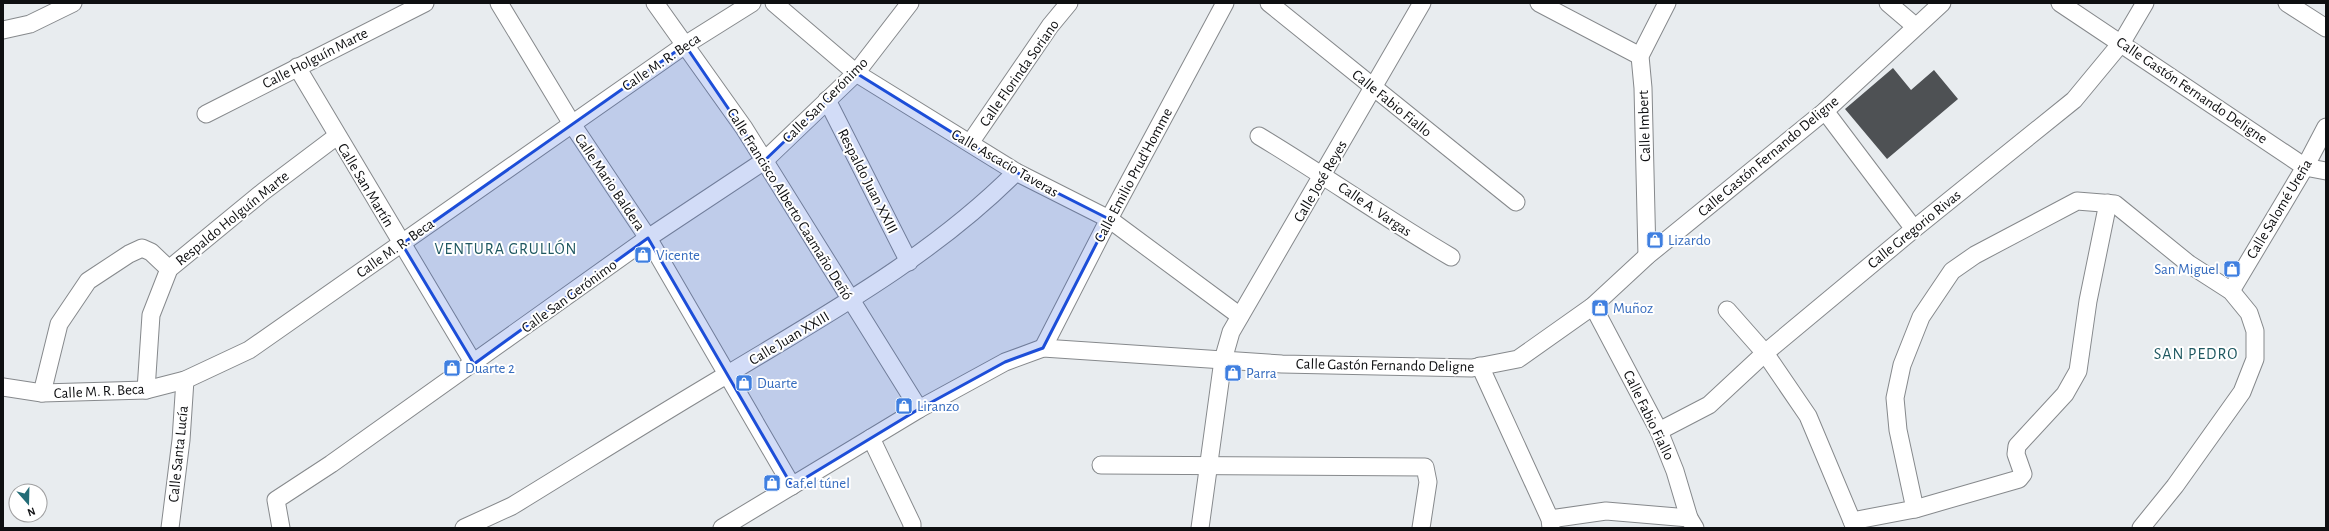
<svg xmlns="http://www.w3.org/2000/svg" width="2329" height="531" font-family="'Alegreya Sans',sans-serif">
  <rect width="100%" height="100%" fill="#e8ecef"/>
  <path fill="#4e5154" d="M 1893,68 L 1911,90 L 1934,70 L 1958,99 L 1887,159 L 1845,109 Z"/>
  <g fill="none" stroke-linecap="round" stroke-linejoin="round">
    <defs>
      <g id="minor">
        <path d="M 499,3 L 572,124 L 648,238 L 792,486"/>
        <path d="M 655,3 L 744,128 L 919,409"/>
        <path d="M 774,3 L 856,73 L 1016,172 L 1109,219 L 1240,316"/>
        <path d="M 1269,3 L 1516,202"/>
        <path d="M 1539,3 L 1640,56"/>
        <path d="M 1888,3 L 1915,26"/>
        <path d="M 2060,3 L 2305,167 L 2326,171"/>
        <path d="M 2287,3 L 2326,28"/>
        <path d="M 3,30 L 30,24 L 73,3"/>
        <path d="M 297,67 L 474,364"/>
        <path d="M 827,100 L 909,262"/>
        <path d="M 1825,111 L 1914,229"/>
        <path d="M 206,114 L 425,3"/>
        <path d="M 1259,136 C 1324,175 1386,219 1451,257"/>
        <path d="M 970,143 L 1050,26 L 1069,3"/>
        <path d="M 1647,256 L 1643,88 L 1640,56 L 1667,3"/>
        <path d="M 2231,291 L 2305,167 L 2326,127"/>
        <path d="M 1593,306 L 1659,431 L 1675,471 L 1689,518 L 1695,528"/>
        <path d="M 1727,310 L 1765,353 L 1808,416 L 1855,528"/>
        <path d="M 1043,348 L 1109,219 L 1225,3"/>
        <path d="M 1480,366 L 1550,519 L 1551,528"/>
        <path d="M 3,387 L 42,393 L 146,390 L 185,380 L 249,350 L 685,45 L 752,3"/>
        <path d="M 146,390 L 151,315 L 169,269 L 264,191 L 337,136"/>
        <path d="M 42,393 L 59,324 L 88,281 L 129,254 L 142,248 L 151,252 L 169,269"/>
        <path d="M 1659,431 L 1709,405 L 1765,353 L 1914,229 L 2074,100 L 2122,42 L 2145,3"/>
        <path d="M 871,438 L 912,524 L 912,528"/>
        <path d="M 1101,465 L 1425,467 L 1428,482 L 1421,528"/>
        <path d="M 1915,509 L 1898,430 L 1895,398 L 1902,365 L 1921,317 L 1952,271 L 1975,255 L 2077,201 L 2115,204 L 2189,264 L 2231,291 L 2249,313 L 2255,331 L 2255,359 L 2242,392 L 2175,486 L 2141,528"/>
        <path d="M 1550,519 L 1606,511 L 1689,518"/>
        <path d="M 1852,521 L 1915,509 L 2019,479 L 2023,474 L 2016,454 L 2017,446 L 2065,394 L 2078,371 L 2088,301 L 2108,203"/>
        <path d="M 170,528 L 181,440 L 185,380"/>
        <path d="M 281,528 L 276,500 L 331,464 L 648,238 L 764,161 L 856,73 L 910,3"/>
        <path d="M 464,528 L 512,506 C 584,462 655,417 728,374 C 829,313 932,256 1016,172"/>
        <path d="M 722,528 L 919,409 L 1005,362 L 1043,348 L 1282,364 L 1472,368 L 1518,359 L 1593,306 L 1647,256 L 1825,111 L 1942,3"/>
        <path d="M 1200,528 L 1223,360 L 1231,332 L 1422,3"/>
      </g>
    </defs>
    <use href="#minor" stroke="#86898c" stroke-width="19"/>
    <use href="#minor" stroke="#fff" stroke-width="17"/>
  </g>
  <path fill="#1d4ed8" fill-opacity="0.2" stroke="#1d4ed8" stroke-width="3" stroke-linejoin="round" d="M 685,45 L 764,161 L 856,73 L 1016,172 L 1109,219 L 1043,348 L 1005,362 L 919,409 L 792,486 L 648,238 L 474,364 L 402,244 Z"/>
  <defs>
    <symbol id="shop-square" viewBox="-11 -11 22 22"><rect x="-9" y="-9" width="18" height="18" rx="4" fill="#3f7fe0" stroke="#fff"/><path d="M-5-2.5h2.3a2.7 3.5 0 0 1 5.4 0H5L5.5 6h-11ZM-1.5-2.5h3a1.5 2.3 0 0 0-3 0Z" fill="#fff"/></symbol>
  </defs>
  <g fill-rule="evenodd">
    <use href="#shop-square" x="1645" y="230" width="20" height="20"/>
    <use href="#shop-square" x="633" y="245" width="20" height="20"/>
    <use href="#shop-square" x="2222" y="259" width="20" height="20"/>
    <use href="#shop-square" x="1590" y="298" width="20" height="20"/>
    <use href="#shop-square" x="442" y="358" width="20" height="20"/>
    <use href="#shop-square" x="1223" y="363" width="20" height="20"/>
    <use href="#shop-square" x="734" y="373" width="20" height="20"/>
    <use href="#shop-square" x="894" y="396" width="20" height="20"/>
    <use href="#shop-square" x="762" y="473" width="20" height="20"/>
  </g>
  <g text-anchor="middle" stroke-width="4" stroke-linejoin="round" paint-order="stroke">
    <g font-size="15" fill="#0e0f11" stroke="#fff">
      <text transform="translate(315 58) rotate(-27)" y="5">Calle Holguín Marte</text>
      <text transform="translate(661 62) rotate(-34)" y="5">Calle M. R. Beca</text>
      <text transform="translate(1019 73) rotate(-55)" y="5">Calle Florinda Soriano</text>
      <text transform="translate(2192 90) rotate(34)" y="5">Calle Gastón Fernando Deligne</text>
      <text transform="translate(825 100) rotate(-45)" y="5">Calle San Gerónimo</text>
      <text transform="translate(1392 103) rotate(39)" y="5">Calle Fabio Fiallo</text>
      <text transform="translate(1644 126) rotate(-92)" y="5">Calle Imbert</text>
      <text transform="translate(1768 156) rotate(-40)" y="5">Calle Gastón Fernando Deligne</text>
      <text transform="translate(1005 163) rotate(30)" y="5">Calle Ascacio Taveras</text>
      <text transform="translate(1133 175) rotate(-62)" y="5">Calle Emilio Prud'Homme</text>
      <text transform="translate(868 181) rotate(63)" y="5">Respaldo Juan XXIII</text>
      <text transform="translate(1320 181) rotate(-60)" y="5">Calle José Reyes</text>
      <text transform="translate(610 182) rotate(56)" y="5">Calle Mario Baldera</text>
      <text transform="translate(366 185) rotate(59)" y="5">Calle San Martín</text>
      <text transform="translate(790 204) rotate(58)" y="5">Calle Francisco Alberto Caamaño Deñó</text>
      <text transform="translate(1375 209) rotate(34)" y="5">Calle A. Vargas</text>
      <text transform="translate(2279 209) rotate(-59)" y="5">Calle Salomé Ureña</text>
      <text transform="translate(232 218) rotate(-39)" y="5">Respaldo Holguín Marte</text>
      <text transform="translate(1914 229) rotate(-39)" y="5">Calle Gregorio Rivas</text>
      <text transform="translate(395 248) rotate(-35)" y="5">Calle M. R. Beca</text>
      <text transform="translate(569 296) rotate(-36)" y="5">Calle San Gerónimo</text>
      <text transform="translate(789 338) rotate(-31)" y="5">Calle Juan XXIII</text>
      <text transform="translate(1385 365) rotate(1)" y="5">Calle Gastón Fernando Deligne</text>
      <text transform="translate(99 391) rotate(-3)" y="5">Calle M. R. Beca</text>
      <text transform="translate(1649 415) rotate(64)" y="5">Calle Fabio Fiallo</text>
      <text transform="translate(178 454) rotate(-84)" y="5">Calle Santa Lucía</text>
    </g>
    <g font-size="15" fill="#366cbe" stroke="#fff" text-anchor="start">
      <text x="1668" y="245">Lizardo</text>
      <text x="656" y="260">Vicente</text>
      <text x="2219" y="274" text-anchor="end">San Miguel</text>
      <text x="1613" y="313">Muñoz</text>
      <text x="465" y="373">Duarte 2</text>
      <text x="1246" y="378">Parra</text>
      <text x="757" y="388">Duarte</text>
      <text x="917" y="411">Liranzo</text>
      <text x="785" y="488">Caf.el túnel</text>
    </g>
    <g font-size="16" letter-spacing="1" fill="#1f5861" stroke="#fff">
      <text x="506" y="254">VENTURA GRULLÓN</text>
      <text x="2196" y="359">SAN PEDRO</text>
    </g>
  </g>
  <rect width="2329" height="531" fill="none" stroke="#0e0f11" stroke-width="8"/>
  <g transform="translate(28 503) rotate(160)"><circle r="19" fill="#ffffff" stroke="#9f9fa0"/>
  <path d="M0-3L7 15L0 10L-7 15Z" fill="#236c77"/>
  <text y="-6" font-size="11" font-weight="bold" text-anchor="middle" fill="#0e0f11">N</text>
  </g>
</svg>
